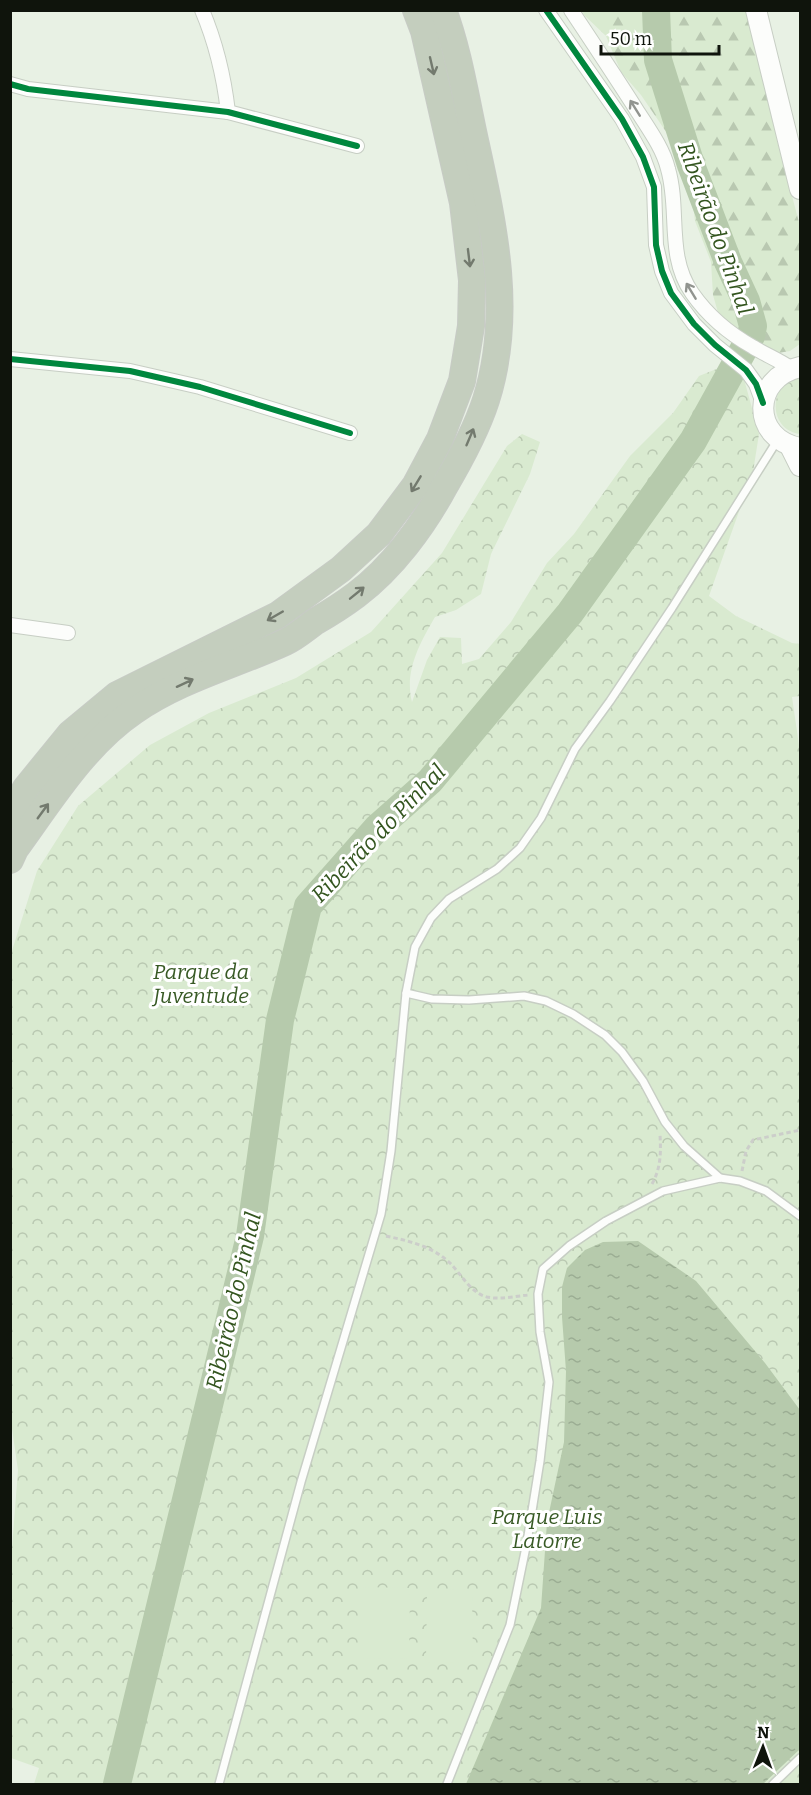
<svg xmlns="http://www.w3.org/2000/svg" width="811" height="1795" font-family="Bitter,serif">
  <defs>
    <pattern id="forest-firs" width="22" height="20" patternUnits="userSpaceOnUse" patternTransform="scale(1.5)"><rect width="22" height="20" fill="#d9ead0"/><path d="M5 1l3.5 6h-7zM16 11l3.5 6h-7z" fill="#b9c8b1"/></pattern>
    <pattern id="park-crowns" width="20" height="18" patternUnits="userSpaceOnUse" patternTransform="scale(1.5)"><rect width="20" height="18" fill="#d9ead0"/><path d="M2 6a3 3 0 1 1 6 0M12 15a3 3 0 1 1 6 0" fill="none" stroke="#b9c8b1"/></pattern>
    <pattern id="water-ripples" width="26" height="14" patternUnits="userSpaceOnUse" patternTransform="scale(1.5)"><rect width="26" height="14" fill="#b6caac"/><path d="M2 4q2-2 4 0t4 0M15 11q2-2 4 0t4 0" fill="none" stroke="#9bad93"/></pattern>
  </defs>
  <rect width="100%" height="100%" fill="#e8f1e4"/>
  <path fill="url(#forest-firs)" d="M 582,11 L 749,11 L 783,162 L 800,226 L 800,344 L 790,351 L 778,353 L 764,348 L 719,316 L 713,295 L 711,262 L 695,221 L 688,164 L 641,95 L 621,72 L 606,36 L 584,15 Z"/>
  <g fill="url(#park-crowns)">
    <path d="M 719,368 L 744,379 L 759,434 L 753,472 L 709,596 L 736,616 L 792,643 L 800,644 L 800,696 L 792,697 L 800,752 L 800,1784 L 34,1784 L 39,1768 L 11,1758 L 10,1574 L 18,1470 L 10,1415 L 10,957 L 37,871 L 78,806 L 150,745 L 209,713 L 296,678 L 371,632 L 442,553 L 507,446 L 522,434 L 540,442 L 530,474 L 491,554 L 481,594 L 456,610 L 435,617 C 420,643 404,671 412,702 L 427,660 L 440,637 L 461,638 L 462,664 L 479,659 L 511,622 L 547,563 L 574,534 L 630,456 L 673,413 L 699,376 Z"/>
    <path d="M 800,377 L 800,434 C 767,430 768,382 800,377 Z"/>
  </g>
  <g fill="#d9ead0">
    <path d="M 361,1587 L 410,1588 L 409,1659 L 361,1658 Z"/>
    <path d="M 427,1588 L 472,1590 L 473,1663 L 426,1662 Z"/>
  </g>
  <path fill="url(#water-ripples)" d="M 638,1241 L 696,1281 L 765,1363 L 800,1410 L 800,1749 L 763,1784 L 466,1784 L 541,1608 L 547,1522 L 564,1442 L 566,1371 L 562,1317 L 562,1287 L 567,1268 L 585,1250 L 603,1242 Z"/>
  <g fill="none" stroke-linecap="round" stroke-linejoin="round">
    <path stroke="#b6caac" stroke-width="28" d="M 117,1784 L 250,1236 L 280,1020 L 308,906 L 377,828 L 430,781 L 570,613 L 693,441 L 751,336 L 753,326 L 746,301 L 728,262 L 691,165 L 658,60 L 656,10"/>
    <defs>
      <g id="lane">
        <path d="M 406,993 L 432,999 L 469,1000 L 524,996 L 546,1001 L 573,1014 L 605,1035 L 622,1052 L 643,1081 L 665,1122 L 684,1146 L 720,1178"/>
        <path d="M 219,1784 L 301,1482 L 381,1214 L 391,1151 L 406,993 L 415,947 L 431,918 L 449,899 L 497,869 L 520,848 L 541,818 L 575,749 L 610,701 L 672,608 L 777,441"/>
        <path d="M 447,1784 L 510,1625 L 527,1542 L 540,1461 L 549,1382 L 540,1332 L 538,1294 L 543,1269 L 569,1246 L 606,1221 L 663,1191 L 720,1178 L 740,1181 L 766,1191 L 800,1216"/>
        <path d="M 773,1784 L 800,1758"/>
      </g>
      <g id="street">
        <path d="M 202,10 C 216,43 224,77 228,112"/>
        <path d="M 546,10 L 622,119 L 643,157 L 654,187 L 656,245 L 662,271 L 671,293 L 694,324 L 715,345 L 746,370 L 756,384 L 763,403"/>
        <path d="M 571,10 C 593,43 615,76 636,109 C 648,128 663,148 668,169 C 680,210 666,256 692,293 C 708,316 728,333 753,347 C 766,355 779,360 792,369"/>
        <path d="M 10,84 L 28,89 L 228,112 L 357,146"/>
        <path d="M 10,359 L 130,371 L 200,387 L 350,433"/>
        <path d="M 10,625 L 68,633"/>
      </g>
      <g id="secondary">
        <path d="M 756,10 L 800,189"/>
        <path d="M 800,367 C 751,378 751,439 800,448"/>
        <path d="M 790,446 L 800,466"/>
      </g>
      <g id="highway">
        <path d="M 10,816 L 26,788 L 70,734 L 117,695 L 278,615 L 341,569 L 379,534 L 415,486 L 440,439 L 462,381 L 471,326 L 472,280 L 463,203 L 424,31 L 416,10"/>
        <path d="M 10,860 L 15,849 C 50,801 84,745 134,711 C 180,679 235,665 285,642 C 296,637 306,628 316,621 C 330,613 344,604 356,595 C 392,568 423,526 444,487 C 460,460 476,431 486,400 C 514,312 493,223 474,136 C 465,94 458,50 443,10"/>
      </g>
    </defs>
    <use href="#lane" stroke="#c7cec4" stroke-width="10"/>
    <use href="#street" stroke="#c7cec4" stroke-width="16"/>
    <use href="#secondary" stroke="#c7cec4" stroke-width="22"/>
    <use href="#highway" stroke="#c7cbc5" stroke-width="28"/>
    <g stroke="#ccceca" stroke-width="3" stroke-dasharray="4.5 3" stroke-linecap="butt">
      <path d="M 742,1171 L 746,1151 L 753,1140 L 800,1130"/>
      <path d="M 652,1184 C 661,1168 661,1152 660,1135"/>
      <path d="M 386,1236 C 409,1241 432,1246 450,1263 C 461,1274 471,1293 487,1297 C 501,1300 516,1296 529,1295"/>
    </g>
    <use href="#lane" stroke="#fcfdfb" stroke-width="7"/>
    <use href="#street" stroke="#fcfdfb" stroke-width="14"/>
    <use href="#secondary" stroke="#fcfdfb" stroke-width="20"/>
    <use href="#highway" stroke="#c4cebe" stroke-width="26"/>
    <defs>
      <g id="cycleway">
        <path d="M 546,10 L 622,119 L 643,157 L 654,187 L 656,245 L 662,271 L 671,293 L 694,324 L 715,345 L 746,370 L 756,384 L 763,403"/>
        <path d="M 10,84 L 28,89 L 228,112 L 357,146"/>
        <path d="M 10,359 L 130,371 L 200,387 L 350,433"/>
      </g>
    </defs>
    <use href="#cycleway" stroke="#fff" stroke-width="10"/>
    <use href="#cycleway" stroke="#00873e" stroke-width="6"/>
  </g>
  <defs><path id="oneway-shaft" d="M-6 0H5M1.5-3L5.5 0L1.5 3" fill="none" stroke-width="1.6" stroke-linecap="round" stroke-linejoin="round" transform="scale(1.5)"/></defs>
  <g stroke="#737a6e">
    <use href="#oneway-shaft" transform="translate(432 66) rotate(77)"/>
    <use href="#oneway-shaft" transform="translate(469 258) rotate(83)"/>
    <use href="#oneway-shaft" transform="translate(470 437) rotate(-67)"/>
    <use href="#oneway-shaft" transform="translate(416 484) rotate(121)"/>
    <use href="#oneway-shaft" transform="translate(357 593) rotate(-39)"/>
    <use href="#oneway-shaft" transform="translate(275 616) rotate(150)"/>
    <use href="#oneway-shaft" transform="translate(185 683) rotate(-25)"/>
    <use href="#oneway-shaft" transform="translate(43 811) rotate(-54)"/>
  </g>
  <g stroke="#91948f">
    <use href="#oneway-shaft" transform="translate(635 108) rotate(-122)"/>
    <use href="#oneway-shaft" transform="translate(691 291) rotate(-121)"/>
  </g>
  <g text-anchor="middle" stroke-width="6" stroke-linejoin="round" paint-order="stroke">
    <g font-size="21" font-style="italic" fill="#385a25" stroke="#fff">
      <text x="201" y="979">Parque da<tspan x="201" dy="24">Juventude</tspan></text>
      <text x="547" y="1524">Parque Luis<tspan x="547" dy="24">Latorre</tspan></text>
    </g>
    <g font-size="22" font-style="italic" fill="#33551f" stroke="#fff">
      <text transform="translate(716 228) rotate(70)" y="8">Ribeirão do Pinhal</text>
      <text transform="translate(378 833) rotate(-46)" y="8">Ribeirão do Pinhal</text>
      <text transform="translate(233 1301) rotate(-77)" y="8">Ribeirão do Pinhal</text>
    </g>
  </g>
  <rect width="811" height="1795" fill="none" stroke="#0f140c" stroke-width="24"/>
  <g transform="translate(763 1747) rotate(1)" stroke="#ffffff" stroke-width="4.5" paint-order="stroke">
  <path d="M0-4.5L10 22L0 15L-10 22Z" fill="#0f140c"/>
  <text y="-9" font-size="16" font-weight="bold" text-anchor="middle" fill="#0f140c">N</text>
  </g>
  <path d="M601 45v9h118v-9" fill="none" stroke="#0f140c" stroke-width="3"/>
  <text x="610" y="45" font-size="18" fill="#0f140c" stroke="#ffffff" stroke-width="4.5" paint-order="stroke">50 m</text>
</svg>
